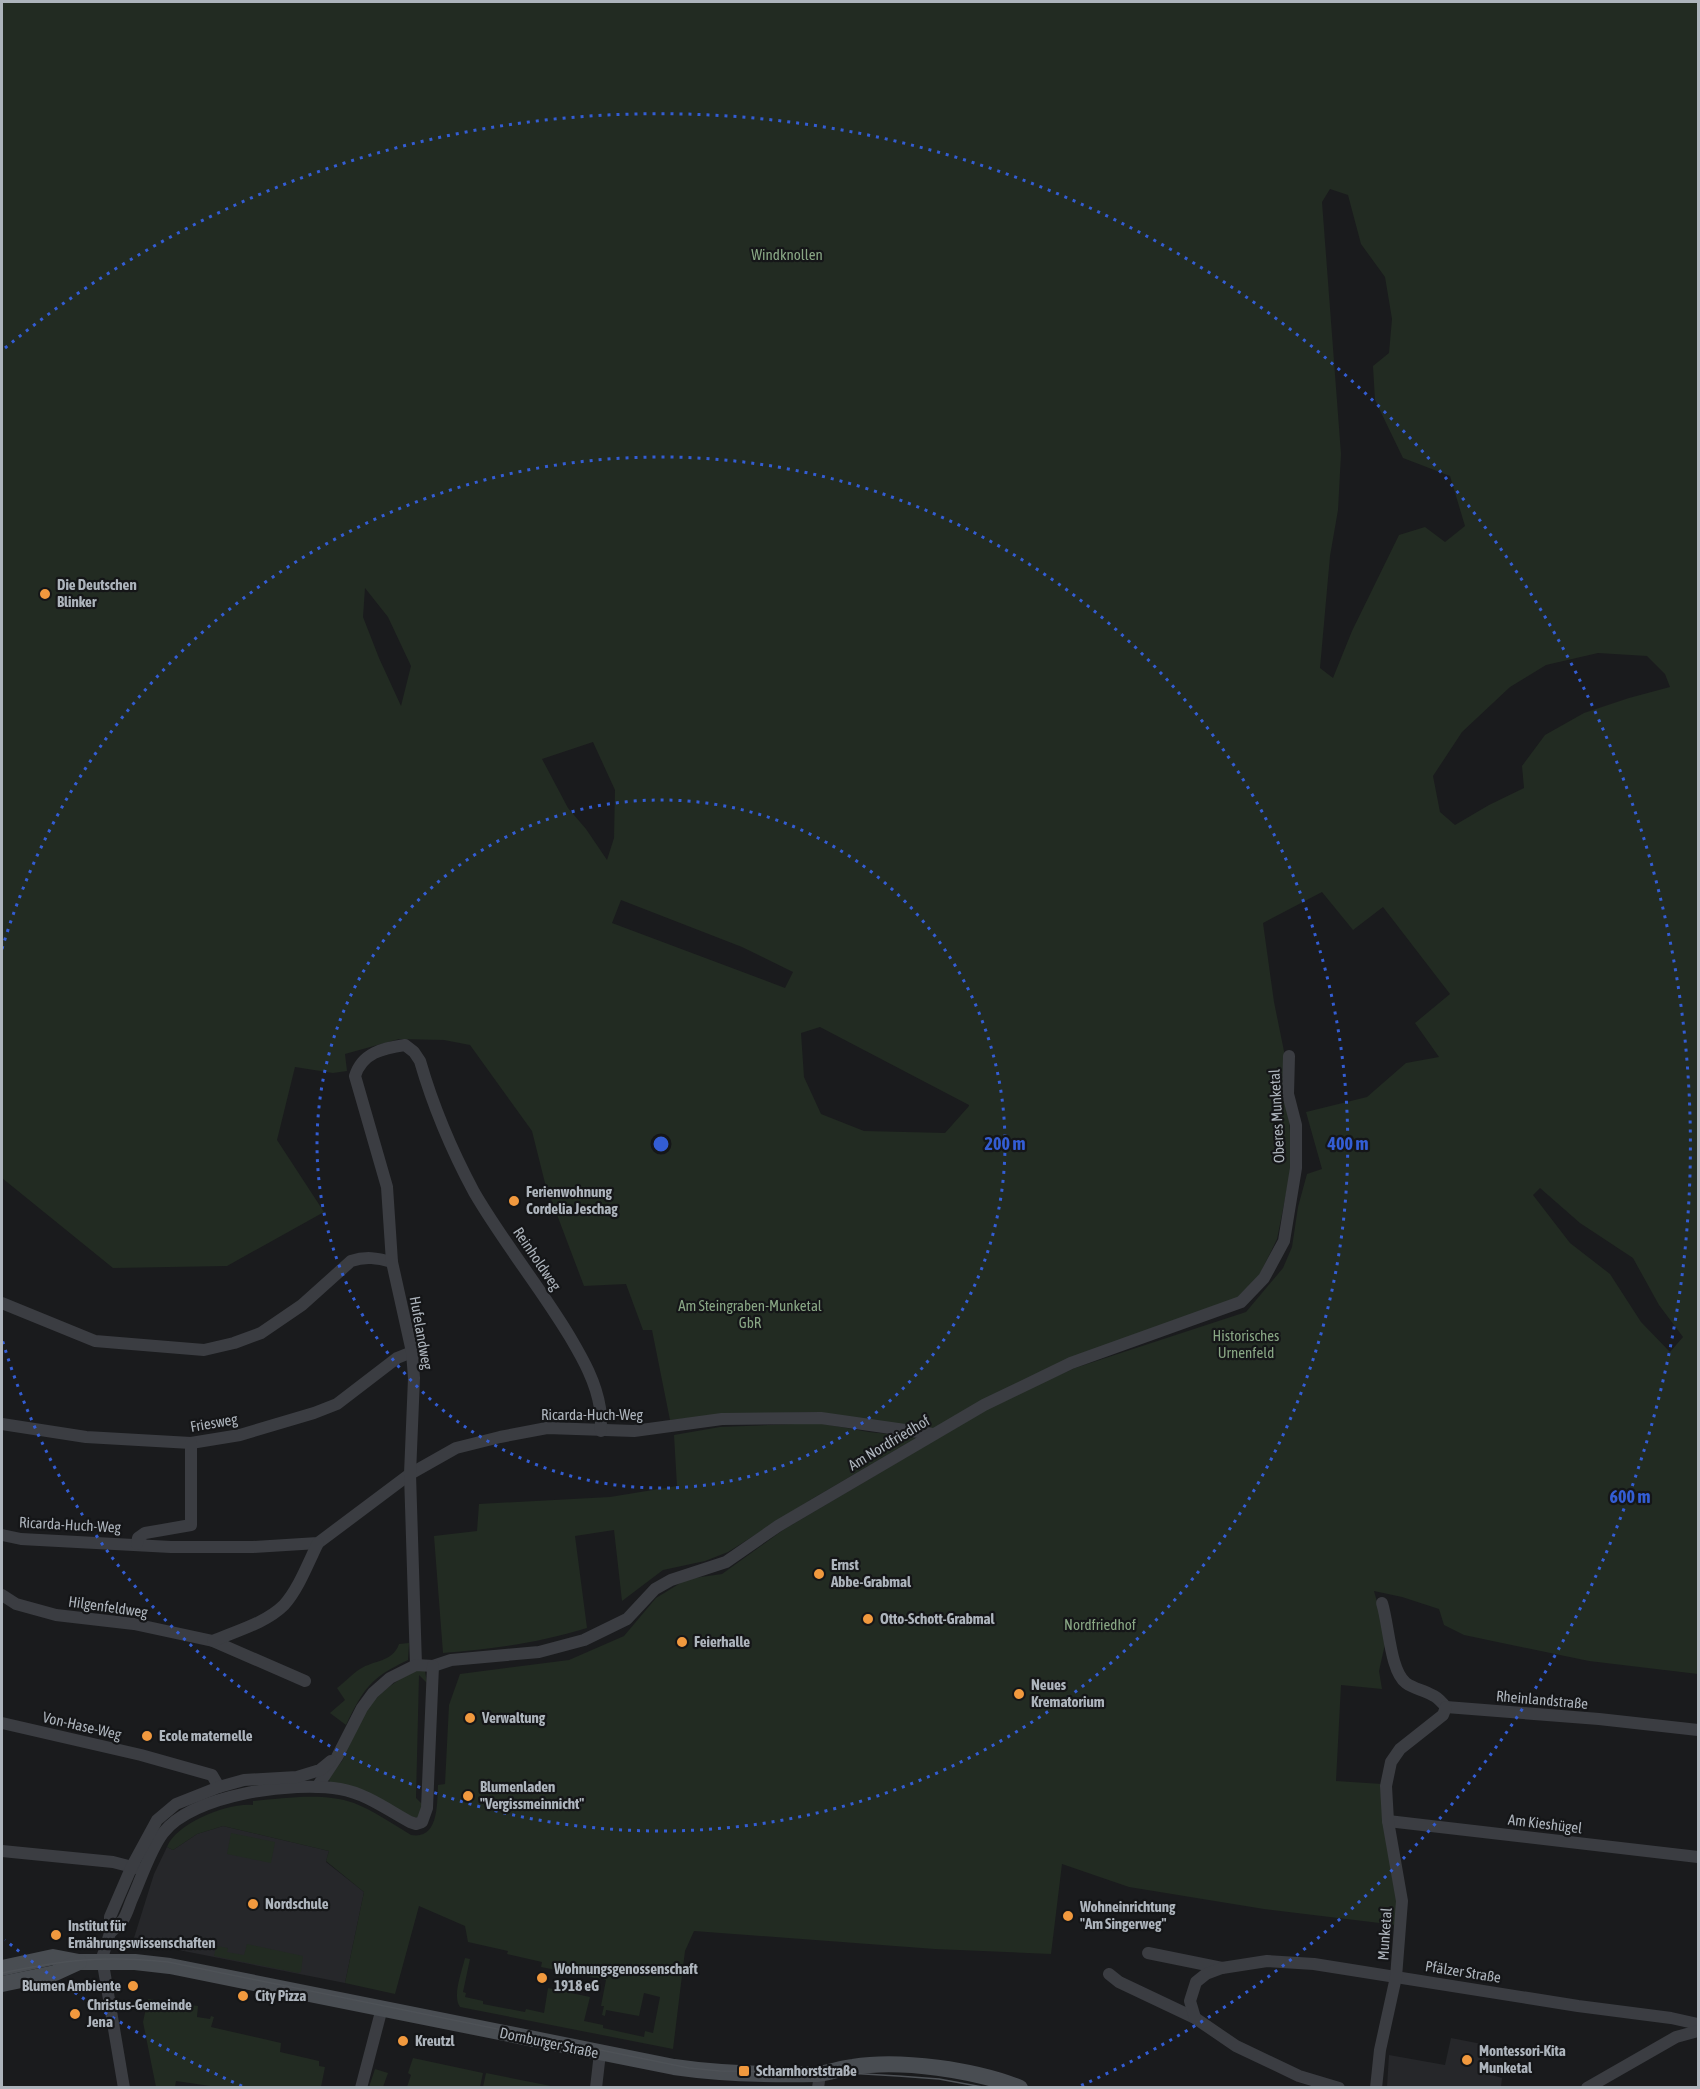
<svg xmlns="http://www.w3.org/2000/svg" width="1700" height="2089" font-family="'Asap Condensed',sans-serif">
  <rect width="100%" height="100%" fill="#1a1b1d"/>
  <g fill="#26272a">
    <path d="M 223,1826 L 329,1851 L 326,1862 L 364,1892 L 345,1983 L 133,1941 L 154,1874 L 167,1847 L 173,1850 L 197,1834 Z"/>
    <path d="M 1451,2038 L 1492,2046 L 1485,2073 L 1502,2078 L 1501,2087 L 1387,2087 L 1389,2055 L 1445,2065 Z"/>
  </g>
  <g fill="#222b22" fill-rule="evenodd">
    <path d="M 2,2 L 1698,2 L 1698,1674 L 1589,1661 L 1464,1635 L 1444,1625 L 1439,1609 L 1402,1597 L 1374,1591 L 1382,1619 L 1385,1644 L 1379,1671 L 1382,1689 L 1341,1685 L 1336,1781 L 1382,1784 L 1398,1904 L 1396,1925 L 1264,1909 L 1129,1887 L 1062,1864 L 1051,1954 L 935,1949 L 694,1931 L 685,1951 L 673,2049 L 460,2007 C 452,1996 462,1971 465,1958 L 470,1959 L 463,1992 L 466,1993 L 465,1997 L 483,2001 L 483,2004 L 525,2012 L 526,2009 L 544,2013 L 548,1988 L 590,1997 L 584,2021 L 603,2025 L 603,2028 L 644,2037 L 645,2031 L 653,2033 L 660,1997 L 644,1993 L 639,2016 L 606,2010 L 605,2016 L 602,2015 L 604,2006 L 601,2006 L 606,1980 L 541,1967 L 542,1962 L 507,1954 L 508,1951 L 468,1942 L 465,1926 L 419,1906 L 395,1994 L 345,1983 L 364,1892 L 326,1861 L 329,1851 L 223,1826 L 197,1834 L 173,1850 L 167,1847 C 176,1823 229,1802 253,1805 L 253,1801 C 285,1798 324,1792 354,1803 C 374,1811 393,1824 411,1835 C 439,1840 437,1803 438,1785 L 445,1784 L 449,1705 L 460,1674 L 569,1660 L 624,1636 L 656,1598 L 687,1579 L 722,1574 L 783,1530 L 1003,1400 L 1075,1368 L 1246,1312 L 1283,1268 L 1292,1247 L 1298,1207 L 1307,1174 L 1322,1169 L 1306,1112 L 1367,1097 L 1406,1063 L 1439,1057 L 1415,1023 L 1450,994 L 1383,907 L 1353,930 L 1322,892 L 1263,923 L 1274,1002 L 1285,1056 L 1292,1164 L 1277,1239 L 1260,1274 L 1238,1298 L 1069,1359 L 933,1429 L 818,1412 L 722,1415 L 670,1420 L 652,1330 L 643,1330 L 626,1284 L 584,1286 L 545,1183 L 532,1131 L 470,1045 L 444,1040 L 399,1039 L 345,1054 L 347,1071 L 333,1073 L 295,1067 L 277,1140 L 324,1212 L 227,1266 L 113,1268 L 2,1178 ZM 1330,189 L 1348,195 L 1361,244 L 1385,277 L 1392,319 L 1389,353 L 1373,366 L 1375,400 L 1403,458 L 1450,476 L 1465,526 L 1445,542 L 1425,527 L 1399,535 L 1352,631 L 1333,678 L 1320,668 L 1330,556 L 1338,510 L 1341,454 L 1322,202 ZM 365,588 L 388,617 L 411,666 L 401,706 L 379,658 L 363,617 ZM 1598,653 L 1647,656 L 1665,674 L 1670,687 L 1629,698 L 1584,713 L 1545,735 L 1522,766 L 1524,788 L 1489,805 L 1455,825 L 1440,812 L 1433,776 L 1462,732 L 1510,687 L 1546,665 ZM 593,742 L 615,790 L 614,838 L 607,860 L 586,829 L 568,808 L 542,759 ZM 621,900 L 742,947 L 793,972 L 785,988 L 612,923 ZM 820,1027 L 969,1105 L 969,1106 L 945,1133 L 864,1131 L 821,1114 L 804,1077 L 801,1033 ZM 1540,1188 L 1580,1223 L 1633,1258 L 1659,1305 L 1683,1337 L 1670,1352 L 1641,1322 L 1610,1274 L 1570,1243 L 1533,1195 Z"/>
    <path d="M 819,1423 L 869,1432 L 918,1437 L 812,1499 L 728,1552 L 705,1561 L 663,1570 L 622,1601 L 614,1530 L 575,1536 L 587,1628 C 537,1643 495,1649 443,1653 L 434,1536 L 477,1531 L 479,1504 L 610,1497 L 677,1486 L 674,1435 L 720,1427 Z"/>
    <path d="M 409,1643 L 408,1660 C 370,1678 364,1688 346,1725 L 330,1713 L 345,1700 L 337,1688 C 345,1682 352,1674 360,1669 C 374,1660 393,1662 399,1644 Z"/>
    <path d="M 418,1670 L 425,1671 L 427,1683 L 419,1675 L 416,1798 L 425,1807 L 418,1817 L 413,1819 L 331,1783 L 328,1779 L 342,1761 L 368,1706 L 386,1689 L 407,1674 Z"/>
    <path d="M 231,1833 L 275,1842 L 271,1863 L 227,1854 Z"/>
    <path d="M 247,1944 L 303,1956 L 301,1972 L 298,1973 L 214,1956 L 216,1946 L 228,1948 L 227,1952 L 244,1955 Z"/>
    <path d="M 148,1999 L 198,2006 L 197,2017 L 210,2019 L 211,2016 L 214,2017 L 211,2027 L 281,2043 L 280,2052 L 319,2061 L 319,2066 L 325,2067 L 321,2087 L 217,2087 L 176,2081 L 175,2087 L 156,2087 L 143,2022 Z"/>
    <path d="M 413,2058 L 483,2073 L 480,2087 L 407,2087 L 411,2075 L 408,2073 Z"/>
    <path d="M 375,2069 L 388,2073 L 383,2087 L 369,2087 Z"/>
    <path d="M 486,2073 L 556,2087 L 483,2087 Z"/>
  </g>
  <g fill="none" stroke-linecap="round" stroke-linejoin="round">
    <g stroke="#3b3d42" stroke-width="12">
      <path d="M 2,1303 L 95,1341 L 204,1350 L 234,1343 L 261,1333 L 302,1305 L 351,1261 C 366,1256 377,1258 392,1262"/>
      <path d="M 2,1424 L 86,1437 L 191,1443 L 240,1435 L 314,1413 L 337,1404 L 397,1358 L 412,1352"/>
      <path d="M 2,1535 L 21,1539 L 171,1547 L 253,1547 L 318,1543 L 410,1474 L 456,1448 L 500,1437 L 547,1428 L 634,1431 L 722,1419 L 821,1418 L 933,1434"/>
      <path d="M 137,1544 L 138,1538 L 145,1533 L 191,1525 L 191,1443"/>
      <path d="M 2,1595 L 16,1604 L 56,1615 L 134,1624 L 213,1641 L 305,1681"/>
      <path d="M 1382,1603 C 1389,1625 1390,1671 1406,1683 C 1414,1689 1424,1690 1432,1695 C 1438,1697 1442,1703 1446,1707"/>
      <path d="M 213,1641 C 236,1631 266,1623 284,1605 C 299,1588 308,1563 318,1543"/>
      <path d="M 416,1665 L 410,1474 L 414,1378 L 412,1352 L 392,1262 L 387,1187 L 355,1076 C 362,1053 383,1048 405,1045 L 414,1052 L 420,1061 C 433,1106 452,1151 474,1192 C 503,1242 540,1287 570,1337 C 583,1359 596,1382 600,1408 C 601,1415 601,1423 601,1431"/>
      <path d="M 1446,1707 L 1599,1719 L 1698,1730"/>
      <path d="M 2,1723 L 141,1755 L 212,1775 L 219,1787"/>
      <path d="M 317,1787 L 337,1757 L 362,1708 L 373,1693 L 390,1678 L 416,1665 L 433,1666 L 451,1660 L 539,1652 L 584,1640 L 627,1619 L 655,1589 L 671,1580 L 726,1562 L 778,1526 L 984,1405 L 1071,1363 L 1241,1302 L 1264,1278 L 1284,1241 L 1296,1168 L 1296,1125 L 1288,1094 L 1289,1056"/>
      <path d="M 1388,1821 L 1698,1857"/>
      <path d="M 2,1851 L 113,1862 L 140,1869"/>
      <path d="M 110,1933 C 114,1929 119,1925 123,1920 C 127,1914 129,1906 132,1899 C 141,1879 150,1850 163,1833 C 193,1794 294,1781 340,1789 C 365,1793 388,1810 410,1822 L 416,1824 L 422,1822 L 427,1808 L 433,1666"/>
      <path d="M 1148,1953 L 1222,1968"/>
      <path d="M 1109,1974 L 1119,1982 L 1195,2018 L 1236,2046 L 1299,2076 L 1339,2088"/>
      <path d="M 1195,2018 L 1190,2001 L 1196,1982 L 1206,1974 L 1222,1968 L 1267,1961 L 1314,1964 L 1578,2006 L 1671,2018 L 1698,2024"/>
      <path d="M 124,2088 L 102,1958 L 110,1933 L 110,1917 L 132,1866 L 157,1820 L 176,1804 L 219,1787 L 244,1780 L 297,1777 L 320,1770 L 331,1761"/>
      <path d="M 361,2088 L 382,2008"/>
      <path d="M 596,2088 L 600,2053"/>
      <path d="M 818,2088 L 820,2074"/>
      <path d="M 1376,2088 L 1380,2050 L 1396,1977 L 1402,1901 L 1388,1821 L 1386,1786 L 1391,1762 L 1400,1749 L 1443,1715 L 1446,1707"/>
      <path d="M 1587,2088 L 1676,2037 L 1698,2031"/>
    </g>
    <g stroke="#494d52" stroke-width="16">
      <path d="M 2,1968 L 53,1957 L 79,1962 L 135,1962 L 170,1966 L 674,2067 C 722,2074 769,2075 817,2074 C 829,2073 841,2068 853,2067 C 900,2059 976,2070 1020,2088"/>
      <path d="M 2,1984 L 55,1973 L 79,1962"/>
    </g>
    <path stroke="#4e5257" stroke-width="1.5" d="M 2,1973 C 63,1960 105,1955 168,1962 L 689,2068 L 720,2071 L 830,2072 L 898,2076 L 939,2079 L 988,2088"/>
  </g>
  <g fill="none" stroke="#335dd4" stroke-width="3" stroke-dasharray="3 6">
    <circle cx="661" cy="1144" r="344"/>
    <path d="M2 949A687 687 0 1 1 2 1339"/>
    <path d="M242 2086A1031 1031 0 0 1 5 1940M5 348A1031 1031 0 1 1 1080 2086"/>
  </g>
  <g fill="#f1993e" stroke="#151618" stroke-width="2">
    <circle cx="45" cy="594" r="6"/>
    <circle cx="514" cy="1201" r="6"/>
    <circle cx="819" cy="1574" r="6"/>
    <circle cx="868" cy="1619" r="6"/>
    <circle cx="682" cy="1642" r="6"/>
    <circle cx="1019" cy="1694" r="6"/>
    <circle cx="470" cy="1718" r="6"/>
    <circle cx="147" cy="1736" r="6"/>
    <circle cx="468" cy="1796" r="6"/>
    <circle cx="253" cy="1904" r="6"/>
    <circle cx="1068" cy="1916" r="6"/>
    <circle cx="56" cy="1935" r="6"/>
    <circle cx="542" cy="1978" r="6"/>
    <circle cx="133" cy="1986" r="6"/>
    <circle cx="243" cy="1996" r="6"/>
    <circle cx="75" cy="2014" r="6"/>
    <circle cx="403" cy="2041" r="6"/>
    <circle cx="1467" cy="2060" r="6"/>
    <rect x="738" y="2065" width="12" height="12" rx="3"/>
  </g>
  <g text-anchor="middle" stroke-width="4.5" stroke-linejoin="round" paint-order="stroke">
    <g font-size="15" fill="#88a684" stroke="#151618">
      <text x="787" y="260">Windknollen</text>
      <text x="750" y="1311">Am Steingraben-Munketal<tspan x="750" dy="17">GbR</tspan></text>
      <text x="1246" y="1341">Historisches<tspan x="1246" dy="17">Urnenfeld</tspan></text>
      <text x="1100" y="1630">Nordfriedhof</text>
    </g>
    <g font-size="15" font-weight="bold" fill="#adb4bc" stroke="#151618" text-anchor="start">
      <text x="57" y="590">Die Deutschen<tspan x="57" dy="17">Blinker</tspan></text>
      <text x="526" y="1197">Ferienwohnung<tspan x="526" dy="17">Cordelia Jeschag</tspan></text>
      <text x="831" y="1570">Ernst<tspan x="831" dy="17">Abbe-Grabmal</tspan></text>
      <text x="880" y="1624">Otto-Schott-Grabmal</text>
      <text x="694" y="1647">Feierhalle</text>
      <text x="1031" y="1690">Neues<tspan x="1031" dy="17">Krematorium</tspan></text>
      <text x="482" y="1723">Verwaltung</text>
      <text x="159" y="1741">Ecole maternelle</text>
      <text x="480" y="1792">Blumenladen<tspan x="480" dy="17">"Vergissmeinnicht"</tspan></text>
      <text x="265" y="1909">Nordschule</text>
      <text x="1080" y="1912">Wohneinrichtung<tspan x="1080" dy="17">"Am Singerweg"</tspan></text>
      <text x="68" y="1931">Institut für<tspan x="68" dy="17">Ernährungswissenschaften</tspan></text>
      <text x="554" y="1974">Wohnungsgenossenschaft<tspan x="554" dy="17">1918 eG</tspan></text>
      <text x="121" y="1991" text-anchor="end">Blumen Ambiente</text>
      <text x="255" y="2001">City Pizza</text>
      <text x="87" y="2010">Christus-Gemeinde<tspan x="87" dy="17">Jena</tspan></text>
      <text x="415" y="2046">Kreutzl</text>
      <text x="1479" y="2056">Montessori-Kita<tspan x="1479" dy="17">Munketal</tspan></text>
      <text x="756" y="2076">Scharnhorststraße</text>
    </g>
    <g font-size="15" fill="#adb4bc" stroke="#151618">
      <text transform="translate(1277 1116) rotate(-93)" y="5">Oberes Munketal</text>
      <text transform="translate(537 1259) rotate(56)" y="5">Reinholdweg</text>
      <text transform="translate(421 1333) rotate(80)" y="5">Hufelandweg</text>
      <text x="592" y="1420">Ricarda-Huch-Weg</text>
      <text transform="translate(214 1423) rotate(-10)" y="5">Friesweg</text>
      <text transform="translate(889 1443) rotate(-31)" y="5">Am Nordfriedhof</text>
      <text transform="translate(70 1525) rotate(3)" y="5">Ricarda-Huch-Weg</text>
      <text transform="translate(108 1607) rotate(8)" y="5">Hilgenfeldweg</text>
      <text transform="translate(1542 1700) rotate(5)" y="5">Rheinlandstraße</text>
      <text transform="translate(82 1726) rotate(13)" y="5">Von-Hase-Weg</text>
      <text transform="translate(1545 1824) rotate(7)" y="5">Am Kieshügel</text>
      <text transform="translate(1385 1934) rotate(-86)" y="5">Munketal</text>
      <text transform="translate(1463 1972) rotate(9)" y="5">Pfälzer Straße</text>
      <text transform="translate(549 2043) rotate(12)" y="5">Dornburger Straße</text>
    </g>
  </g>
  <circle cx="661" cy="1144" r="9" fill="#335dd4" stroke="#151618" stroke-width="3"/>
  <g font-size="18" text-anchor="middle" font-weight="bold" fill="#335dd4" stroke="#151618" stroke-width="4.5" stroke-linejoin="round" paint-order="stroke">
    <text x="1005" y="1150">200 m</text>
    <text x="1348" y="1150">400 m</text>
    <text x="1630" y="1503">600 m</text>
  </g>
  <rect width="1700" height="2089" fill="none" stroke="#adb4bc" stroke-width="6"/>
</svg>
